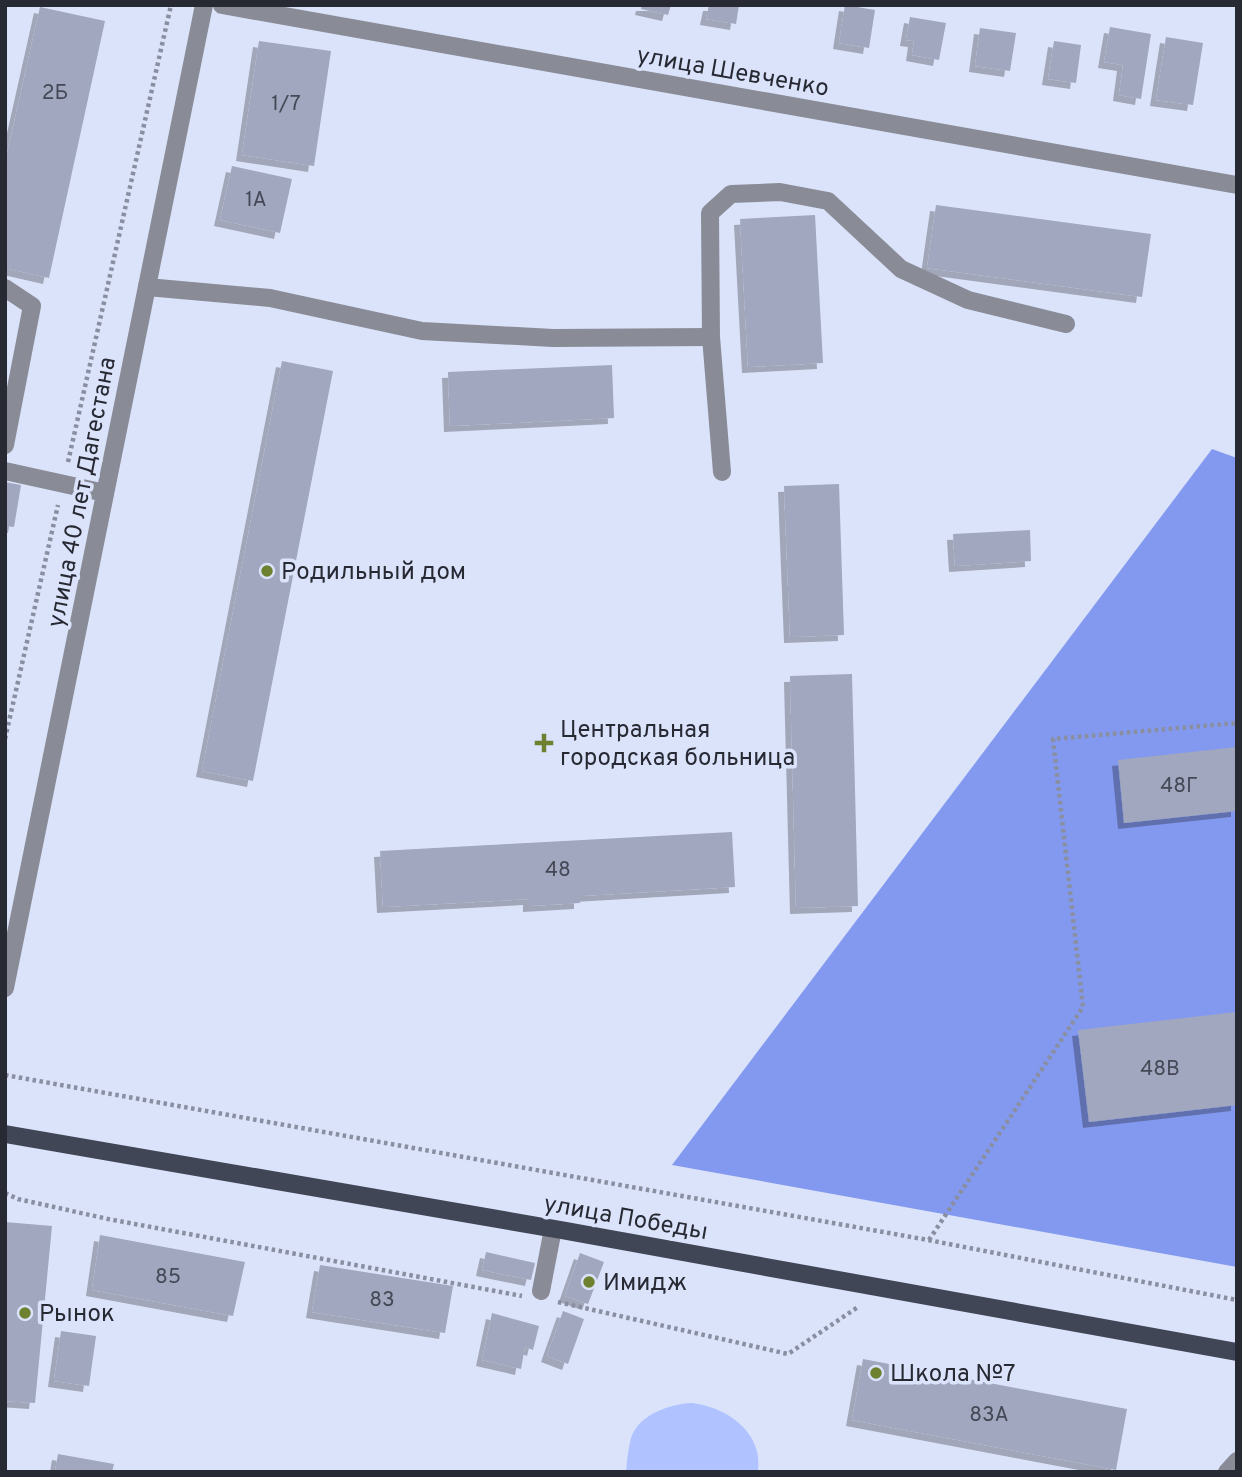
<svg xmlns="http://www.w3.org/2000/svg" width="1242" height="1477" font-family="Overpass,sans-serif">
  <defs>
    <filter id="shadow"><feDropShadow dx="-6" dy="6" stdDeviation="0" flood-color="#0004"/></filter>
  </defs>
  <rect width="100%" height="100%" fill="#dbe3fb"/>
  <path fill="#b0c2ff" d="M 692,1403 C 726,1407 764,1432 758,1472 L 626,1472 C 627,1461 628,1449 631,1438 C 639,1414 670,1404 692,1403 Z"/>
  <path fill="#8399ef" d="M 1212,449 L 1237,458 L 1237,1267 L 672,1165 Z"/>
  <g fill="#a0a7be" filter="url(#shadow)">
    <path d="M 642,5 L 671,5 L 668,15 L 641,9 Z"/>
    <path d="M 709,5 L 739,5 L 736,24 L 706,19 Z"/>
    <path d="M 845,5 L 875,10 L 869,48 L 839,43 Z"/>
    <path d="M 40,7 L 105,21 L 49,278 L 5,268 L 5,163 Z"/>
    <path d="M 910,17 L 946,23 L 939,60 L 912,55 L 914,41 L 906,40 Z"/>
    <path d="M 1110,27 L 1151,34 L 1141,99 L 1119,95 L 1123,65 L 1104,62 Z"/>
    <path d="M 980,28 L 1016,33 L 1010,71 L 975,66 Z"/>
    <path d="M 1166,37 L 1203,43 L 1193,105 L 1156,100 Z"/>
    <path d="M 259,41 L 331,51 L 314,166 L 242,155 Z"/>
    <path d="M 1054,41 L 1081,45 L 1076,83 L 1048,79 Z"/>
    <path d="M 232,166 L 292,179 L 280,233 L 220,220 Z"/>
    <path d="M 936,205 L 1151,234 L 1142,297 L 927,268 Z"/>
    <path d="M 815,215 L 823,363 L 748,367 L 740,219 Z"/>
    <path d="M 282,361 L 333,371 L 253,781 L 202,771 Z"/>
    <path d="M 612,365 L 614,418 L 450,426 L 448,372 Z"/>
    <path d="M 5,482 L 21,485 L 14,527 L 5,526 Z"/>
    <path d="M 839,484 L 844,635 L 790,637 L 784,486 Z"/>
    <path d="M 1030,530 L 1031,561 L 955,566 L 953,534 Z"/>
    <path d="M 852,674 L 858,906 L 796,908 L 790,676 Z"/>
    <path d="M 1237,747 L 1237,811 L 1124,823 L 1118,760 Z"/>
    <path d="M 732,832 L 735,887 L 580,896 L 580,903 L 529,906 L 529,899 L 383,907 L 380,851 Z"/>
    <path d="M 1237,1012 L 1237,1105 L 1089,1122 L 1078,1030 Z"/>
    <path d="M 5,1222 L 52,1226 L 35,1403 L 5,1401 Z"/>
    <path d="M 100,1235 L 245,1262 L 233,1316 L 92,1290 Z"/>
    <path d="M 486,1252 L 535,1263 L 531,1280 L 482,1270 Z"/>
    <path d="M 580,1253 L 604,1262 L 588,1304 L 565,1296 Z"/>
    <path d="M 320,1265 L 453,1286 L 445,1333 L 312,1312 Z"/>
    <path d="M 563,1311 L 584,1319 L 568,1364 L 547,1356 Z"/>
    <path d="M 492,1313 L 539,1326 L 533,1350 L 525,1347 L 521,1369 L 482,1360 Z"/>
    <path d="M 61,1331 L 96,1336 L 89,1386 L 54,1381 Z"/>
    <path d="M 863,1359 L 1127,1409 L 1116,1470 L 852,1420 Z"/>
    <path d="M 58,1454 L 114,1464 L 112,1472 L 55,1472 Z"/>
  </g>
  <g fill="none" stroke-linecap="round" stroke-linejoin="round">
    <g stroke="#898ea0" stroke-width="4.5" stroke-dasharray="3.5 3.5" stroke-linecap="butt">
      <path d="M 68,462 L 171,5"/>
      <path d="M 5,739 L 58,505"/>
      <path d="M 5,1075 L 928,1240 L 1237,1300"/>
      <path d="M 5,1193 L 18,1199 L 108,1219 L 522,1296"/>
      <path d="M 929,1240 L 1083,1007 L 1053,739 L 1237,723"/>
      <path d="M 558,1302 L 788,1354 L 858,1307"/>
    </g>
    <g stroke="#898c96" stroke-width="18">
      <path d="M 222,5 L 1237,185"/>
      <path d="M 147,287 L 270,298 L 422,331 L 553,338 L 711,337"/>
      <path d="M 5,288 L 32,306 L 5,445"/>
      <path d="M 5,471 L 105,493"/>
      <path d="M 722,472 L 711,337 L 710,213 L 731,194 L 780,192 L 828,201 L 901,269 L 968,300 L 1066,324"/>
      <path d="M 5,988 L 204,5"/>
      <path d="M 541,1291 L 553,1229"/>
      <path d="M 1227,1472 L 1237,1461"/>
    </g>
    <path stroke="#414657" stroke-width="18" d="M 5,1134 L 561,1230 L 1237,1352"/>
  </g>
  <g fill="#6d8131" stroke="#dbe3fb" stroke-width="2.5">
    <circle cx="267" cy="571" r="7"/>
    <path d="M540.5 732.5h7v7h7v7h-7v7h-7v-7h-7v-7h7z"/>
    <circle cx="589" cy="1282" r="7"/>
    <circle cx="25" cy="1313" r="7"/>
    <circle cx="876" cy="1373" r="7"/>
  </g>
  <g text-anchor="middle" stroke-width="7" stroke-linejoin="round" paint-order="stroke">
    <g font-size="21" fill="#454856">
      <text x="55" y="99">2Б</text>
      <text x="286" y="110">1/7</text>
      <text x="256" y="206">1А</text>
      <text x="1179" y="792">48Г</text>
      <text x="558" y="876">48</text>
      <text x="1160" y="1075">48В</text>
      <text x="168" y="1283">85</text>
      <text x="382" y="1306">83</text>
      <text x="989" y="1421">83А</text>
    </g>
    <g font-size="24" fill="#272933" stroke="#dbe3fb">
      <text transform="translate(733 71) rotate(10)" y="8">улица Шевченко</text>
      <text transform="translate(81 492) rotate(-79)" y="8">улица 40 лет Дагестана</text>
      <text transform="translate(626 1217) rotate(10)" y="8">улица Победы</text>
    </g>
    <g font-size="24" fill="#272933" stroke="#dbe3fb" text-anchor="start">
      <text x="281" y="579">Родильный дом</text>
      <text x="560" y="737">Центральная<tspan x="560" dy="28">городская больница</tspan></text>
      <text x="603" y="1290">Имидж</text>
      <text x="39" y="1321">Рынок</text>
      <text x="890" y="1381">Школа №7</text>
    </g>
  </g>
  <rect width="1242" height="1477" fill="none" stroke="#272933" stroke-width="14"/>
</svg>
